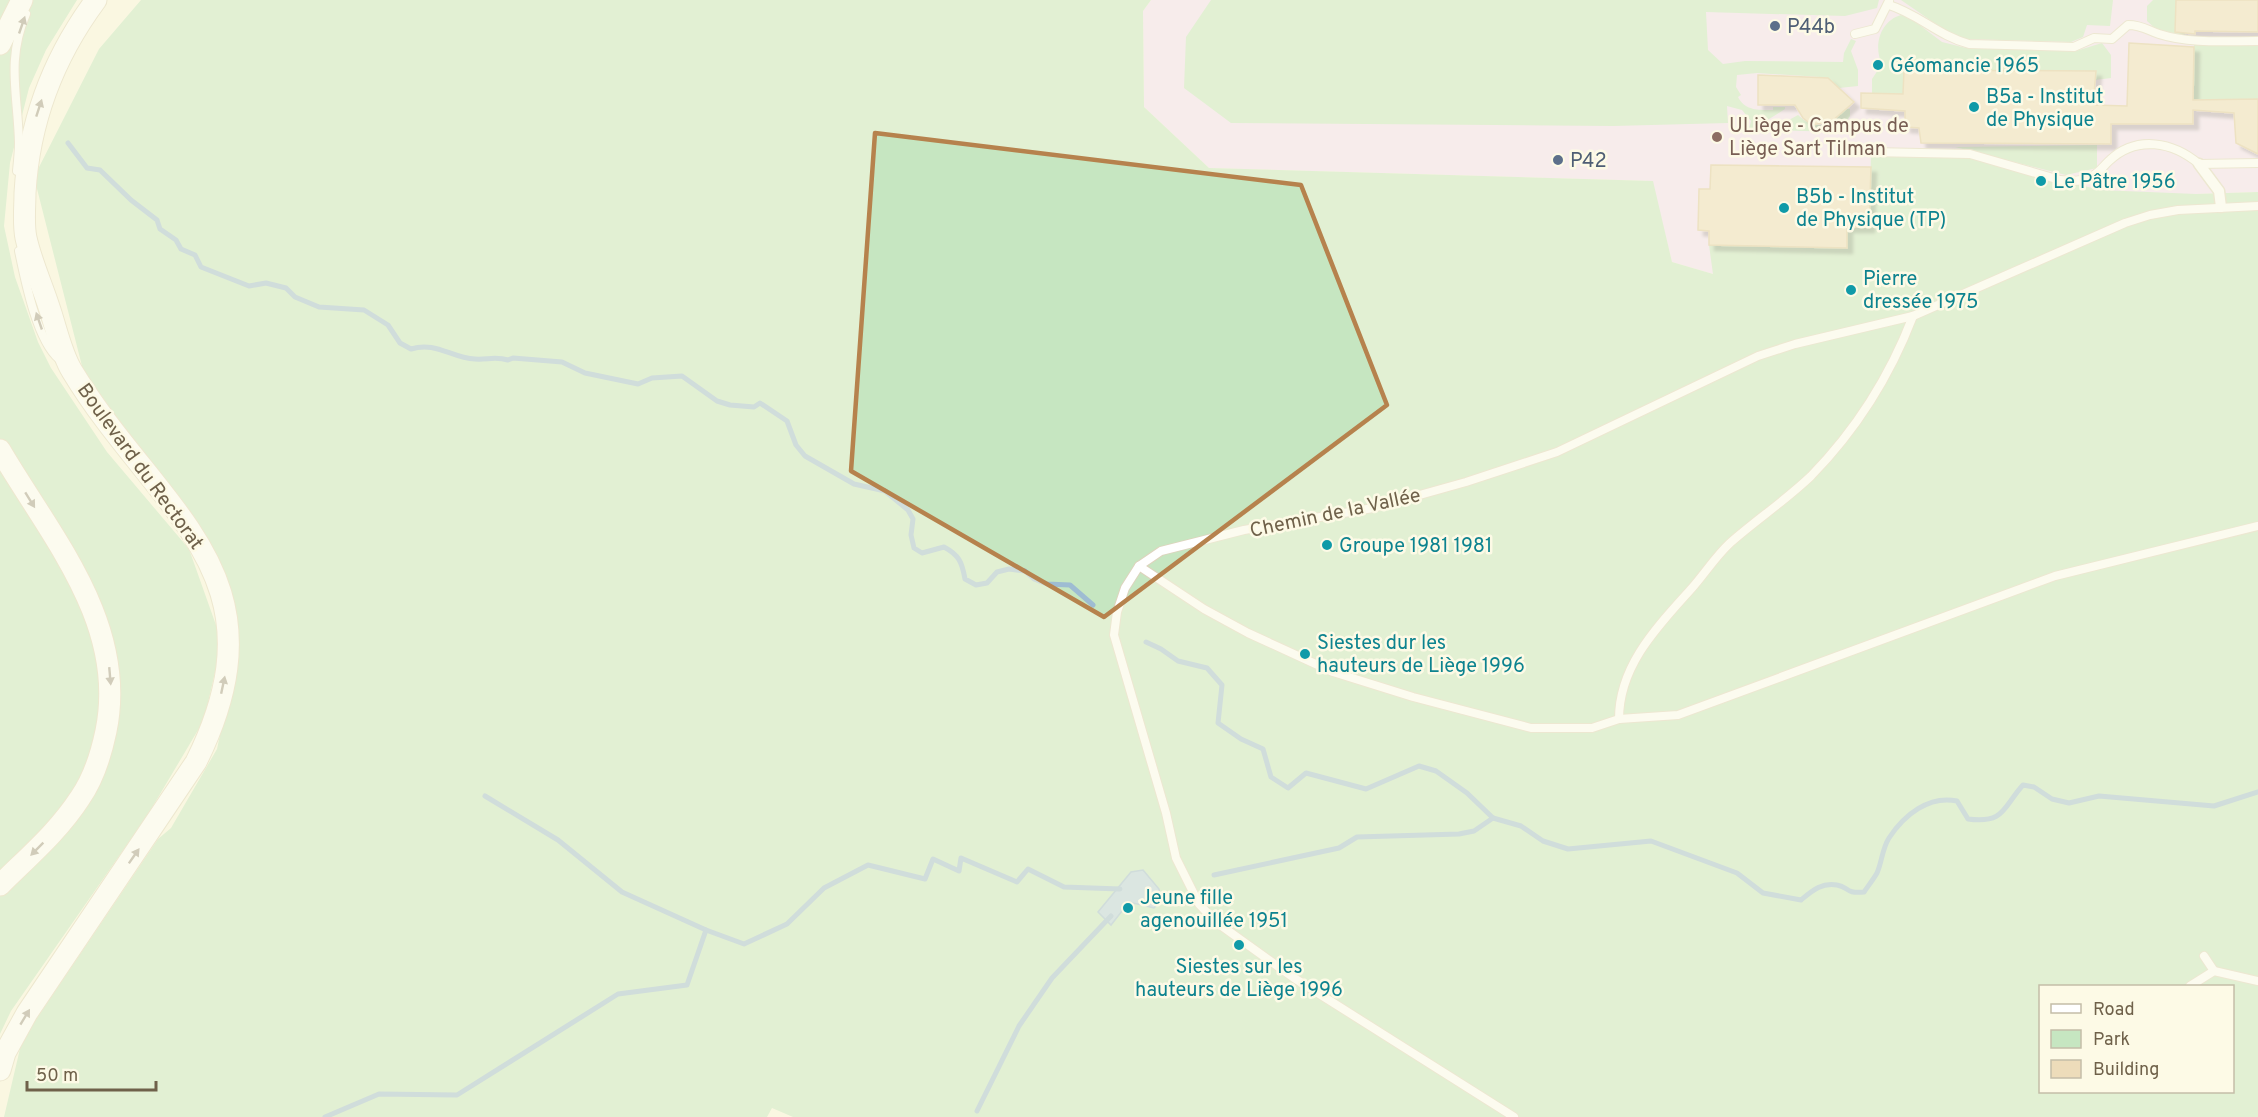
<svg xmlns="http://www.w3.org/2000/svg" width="2258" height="1117" font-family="Overpass,sans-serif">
  <defs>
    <filter id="shadow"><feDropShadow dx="5.5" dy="5.5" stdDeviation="1.5" flood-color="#0004"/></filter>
  </defs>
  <rect width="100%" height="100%" fill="#faf7e1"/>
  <path fill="#f3def6" d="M 1151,0 L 2258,0 L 2258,192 L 2196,194 L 1880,276 L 1713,274 L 1672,262 L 1652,181 L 1209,168 L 1144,107 L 1143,11 Z"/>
  <g fill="#c6e6c1" fill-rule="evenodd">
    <path d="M 0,0 L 77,0 L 46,50 L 29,88 L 10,163 L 4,226 L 15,277 L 38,342 L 51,368 L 107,452 L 189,549 L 222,642 L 204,720 L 147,816 L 11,1011 L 0,1034 Z"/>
    <path d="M 141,0 L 1151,0 L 1143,11 L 1144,107 L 1209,168 L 1653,181 L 1672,262 L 1713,274 L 1709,245 L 1847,227 L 1869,227 L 1871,154 L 1969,157 L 2100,190 L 2196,194 L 2258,192 L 2258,1117 L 793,1117 L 772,1108 L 767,1117 L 4,1117 L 22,1040 L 158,839 L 171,828 L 217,749 L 239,646 L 215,555 L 83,370 L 34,177 L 99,49 ZM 2040,986 L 2232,986 L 2232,1092 L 2040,1092 Z"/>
    <path d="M 1211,0 L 1879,0 L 1877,8 L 1845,16 L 1706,12 L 1708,50 L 1723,64 L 1745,61 L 1843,62 L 1844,53 L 1851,39 L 1856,41 L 1851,51 L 1858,70 L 1858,86 L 1839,88 L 1828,78 L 1820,77 L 1757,73 L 1737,75 L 1736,87 L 1741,95 L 1738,97 C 1745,111 1759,110 1773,110 L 1773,107 L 1785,107 L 1785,109 L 1753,129 L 1749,129 L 1751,121 L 1742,110 L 1727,106 L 1728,123 L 1613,126 L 1231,123 L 1184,88 L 1186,37 Z"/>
    <path d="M 1901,0 L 2113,0 L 2110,26 L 2087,25 L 2083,37 L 2071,42 L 1965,39 L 1946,31 Z"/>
    <path d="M 2153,0 L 2176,0 L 2175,30 L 2185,30 L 2185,36 L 2156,29 L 2147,21 L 2147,6 Z"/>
    <path d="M 1901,15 L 1909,17 L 1942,42 L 1966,48 L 2076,51 L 2102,43 L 2111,55 L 2111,78 L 2095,80 L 2095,71 L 1904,70 L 1903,94 L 1872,93 L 1872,79 L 1882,64 C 1873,46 1880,21 1901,15 Z"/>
    <path d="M 2258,44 L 2258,99 L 2193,100 L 2194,45 Z"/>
    <path d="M 1843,108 L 1850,109 L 1850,116 L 1840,132 L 1771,130 L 1798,115 C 1813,130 1835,129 1843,108 Z"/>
    <path d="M 2097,145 L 2097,168 L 2066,175 L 1955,147 Z"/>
  </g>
  <path fill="#b7d0e1" stroke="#9ebcd2" stroke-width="1.5" d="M 1143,870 L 1159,889 L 1161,901 L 1154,908 L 1129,902 L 1111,925 L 1098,912 L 1131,872 Z"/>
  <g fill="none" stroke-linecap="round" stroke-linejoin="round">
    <g stroke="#9ebcd2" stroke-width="5">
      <path d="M 68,143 L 87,168 L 100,170 L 131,200 L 157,220 L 160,229 L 176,240 L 181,249 L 195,255 L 201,267 L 249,286 L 266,283 L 286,288 L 295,297 L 319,307 L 364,310 L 388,325 L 400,343 L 411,349 C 436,341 451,358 475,359 C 487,360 495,356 508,360 L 513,358 L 562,362 L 585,373 L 638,384 L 652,378 L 682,376 L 717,401 L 730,405 L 754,407 L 760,403 L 787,421 L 796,445 L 805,456 L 854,484 L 885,491 L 908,510 L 913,519 L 911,535 L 914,548 L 922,553 L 944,547 C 959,555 962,562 965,579 L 976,585 L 987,583 L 997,572 L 1009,569 L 1025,571 L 1034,579 L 1047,584 L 1070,585 L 1093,605"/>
      <path d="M 1146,642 L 1161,649 L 1178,661 L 1207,668 L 1222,685 L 1218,723 L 1241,739 L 1263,749 L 1271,777 L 1288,788 L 1306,773 L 1366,789 L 1419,766 L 1436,771 L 1467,793 L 1493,818 L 1521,826 L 1543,841 L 1568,849 L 1651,841 L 1737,873 L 1763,893 L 1801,900 C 1812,891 1822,882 1837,885 C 1849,887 1845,894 1864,892 C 1868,886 1873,880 1877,873 C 1882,862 1882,849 1889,838 C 1904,815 1929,795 1957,801 L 1968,819 C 2005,824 2003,807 2023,785 L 2034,787 L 2052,799 L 2069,803 L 2099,796 L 2214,806 L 2258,792"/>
      <path d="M 485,796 L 558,840 L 622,892 L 706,930"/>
      <path d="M 1214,875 L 1339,848 L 1357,837 L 1459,834 L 1474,831 L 1493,818"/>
      <path d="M 977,1111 L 1019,1026 L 1052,978 L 1111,916"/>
      <path d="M 325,1117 L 379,1094 L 457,1095 L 618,994 L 687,985 L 706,930 L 744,944 L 787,924 L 824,888 L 868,865 L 925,879 L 933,859 L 959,871 L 961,858 L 1017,882 L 1028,869 L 1064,887 L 1120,889"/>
    </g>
  </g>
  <g fill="#eddcba" stroke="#dec79c" stroke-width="1.5" filter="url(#shadow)">
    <path d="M 2176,0 L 2258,0 L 2258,32 L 2195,31 L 2195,34 L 2175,32 Z"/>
    <path d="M 2129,43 L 2194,47 L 2193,100 L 2258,99 L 2258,154 L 2236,143 L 2234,113 L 2193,110 L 2193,124 L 2111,124 L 2111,144 L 1921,143 L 1919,128 L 1905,127 L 1905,111 L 1861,108 L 1861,93 L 1903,94 L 1904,70 L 2096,71 L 2093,105 L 2127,106 Z"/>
    <path d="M 1758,75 L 1828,78 L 1854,102 L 1832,121 L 1812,125 L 1803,118 L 1795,105 L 1758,105 Z"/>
    <path d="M 1711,165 L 1871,167 L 1869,227 L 1847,227 L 1847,248 L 1709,245 L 1709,231 L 1698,230 L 1699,189 L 1710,189 Z"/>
  </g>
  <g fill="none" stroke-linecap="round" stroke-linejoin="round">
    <defs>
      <g id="service">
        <path d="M 1889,5 C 1918,14 1939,36 1969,44 L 2074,47 L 2094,38 L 2112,39 L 2128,25 C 2142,25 2147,30 2159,34 C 2190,44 2226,41 2258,41"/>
        <path d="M 1855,34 L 1875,29 L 1889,1"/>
        <path d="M 1846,151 L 1860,151"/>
        <path d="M 1871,152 L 1970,154 L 2060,180 C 2069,181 2079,182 2088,178 C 2098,175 2102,167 2110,160 C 2137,135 2173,142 2199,164 L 2258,163"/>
        <path d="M 17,171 C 18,161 19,152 19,143 C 18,95 6,60 26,14"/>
        <path d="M 19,251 C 25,280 37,341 59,359"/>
        <path d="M 1139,566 L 1204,609 L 1248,633 L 1333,672 L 1413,697 L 1531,728 L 1592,728 L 1619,719 L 1678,715 L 2055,576 L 2258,526"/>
        <path d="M 1619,719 C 1619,665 1658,626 1692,588 C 1705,573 1716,556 1730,543 C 1756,520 1786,500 1811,476 C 1856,430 1890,376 1913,316"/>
        <path d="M 2204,956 L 2214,971"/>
        <path d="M 2190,986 L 2214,971 L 2258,981"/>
        <path d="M 1514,1117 L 1294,978 L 1216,922 L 1199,904 L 1176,858 L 1166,813 L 1114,635 L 1117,612 L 1125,588 L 1139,566 L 1161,551 L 1244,530 L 1373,508 L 1466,482 L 1557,452 L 1758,356 L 1795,344 L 1913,316 L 2125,223 L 2150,215 L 2178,210 L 2258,206"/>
      </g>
      <path id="pedestrian" d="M 2199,164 L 2219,191 L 2221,207"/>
      <g id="secondary">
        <path d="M 0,44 L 22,0"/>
        <path d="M 0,450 C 51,537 128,624 106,731 C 101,755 94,778 80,798 C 58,832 28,857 0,885"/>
        <path d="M 0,1070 L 5,1053 L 27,1013 L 196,762 C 290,573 158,513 72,371 C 61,353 56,327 49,307 C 42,285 31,261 26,238 C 23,224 25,207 25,193 C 29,121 53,58 96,0"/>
      </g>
    </defs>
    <use href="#service" stroke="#ddd4bd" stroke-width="10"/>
    <use href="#pedestrian" stroke="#ddd4bd" stroke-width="13"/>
    <use href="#secondary" stroke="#dfd4b9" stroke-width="23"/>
    <use href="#service" stroke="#fff" stroke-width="8"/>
    <use href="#pedestrian" stroke="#fff" stroke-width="10"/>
    <use href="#secondary" stroke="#fff" stroke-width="21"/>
  </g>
  <defs><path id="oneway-solid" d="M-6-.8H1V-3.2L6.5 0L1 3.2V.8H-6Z" transform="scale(1.5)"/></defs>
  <g fill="#a19889">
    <use href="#oneway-solid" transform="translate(22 25) rotate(-71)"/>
    <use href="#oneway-solid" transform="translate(39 108) rotate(-72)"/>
    <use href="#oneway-solid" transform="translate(39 321) rotate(-109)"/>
    <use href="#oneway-solid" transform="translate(30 500) rotate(58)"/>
    <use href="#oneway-solid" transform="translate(110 676) rotate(85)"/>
    <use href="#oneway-solid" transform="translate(223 685) rotate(-78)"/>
    <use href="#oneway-solid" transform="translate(37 849) rotate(135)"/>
    <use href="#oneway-solid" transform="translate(134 856) rotate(-55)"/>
    <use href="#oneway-solid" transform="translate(25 1017) rotate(-59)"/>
  </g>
  <path d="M0 0H2258V1117H0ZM 875,133 L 1301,185 L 1387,405 L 1104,617 L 851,471 Z" fill="#faf7e1" fill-opacity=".55" fill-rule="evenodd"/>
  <path fill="none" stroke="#b6824d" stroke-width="4.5" stroke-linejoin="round" d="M 875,133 L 1301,185 L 1387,405 L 1104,617 L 851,471 Z"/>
  <g fill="#5c6f8a" stroke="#fdfae6" stroke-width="2">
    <circle cx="1775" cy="26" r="6"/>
    <circle cx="1558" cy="160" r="6"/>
  </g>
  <g fill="#0f9aa8" stroke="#fdfae6" stroke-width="2">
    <circle cx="1878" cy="65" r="6"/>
    <circle cx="1974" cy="107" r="6"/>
    <circle cx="2041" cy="181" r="6"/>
    <circle cx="1784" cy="208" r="6"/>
    <circle cx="1851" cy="290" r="6"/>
    <circle cx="1327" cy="545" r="6"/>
    <circle cx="1305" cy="654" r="6"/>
    <circle cx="1128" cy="908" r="6"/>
    <circle cx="1239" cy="945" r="6"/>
  </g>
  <circle fill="#8d6e63" stroke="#fdfae6" stroke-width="2" cx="1717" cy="137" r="6"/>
  <g text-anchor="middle" stroke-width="5" stroke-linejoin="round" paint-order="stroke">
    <g font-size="20" fill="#4e5e75" stroke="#fdfae6" text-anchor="start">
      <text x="1787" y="33">P44b</text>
      <text x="1570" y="167">P42</text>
    </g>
    <g font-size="20" fill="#0d838f" stroke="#fdfae6" text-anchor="start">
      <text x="1890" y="72">Géomancie 1965</text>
      <text x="1986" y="103">B5a - Institut<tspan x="1986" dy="23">de Physique</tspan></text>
      <text x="2053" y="188">Le Pâtre 1956</text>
      <text x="1796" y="203">B5b - Institut<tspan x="1796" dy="23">de Physique (TP)</tspan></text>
      <text x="1863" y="285">Pierre<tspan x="1863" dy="23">dressée 1975</tspan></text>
      <text x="1339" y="552">Groupe 1981 1981</text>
      <text x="1317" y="649">Siestes dur les<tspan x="1317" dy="23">hauteurs de Liège 1996</tspan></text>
      <text x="1140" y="904">Jeune fille<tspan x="1140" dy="23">agenouillée 1951</tspan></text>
      <text x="1239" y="973" text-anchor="middle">Siestes sur les<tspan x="1239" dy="23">hauteurs de Liège 1996</tspan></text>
    </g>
    <g font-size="20" fill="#785e54" stroke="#fdfae6" text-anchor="start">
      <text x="1729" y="132">ULiège - Campus de<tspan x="1729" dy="23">Liège Sart Tilman</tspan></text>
    </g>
    <g font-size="20" fill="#6f614a" stroke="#fdfae6">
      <text transform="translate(141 466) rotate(54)" y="7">Boulevard du Rectorat</text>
      <text transform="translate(1335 512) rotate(-12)" y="7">Chemin de la Vallée</text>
    </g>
  </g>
  <rect x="2039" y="985" width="195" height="108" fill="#fdfae6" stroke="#c4bda8" stroke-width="1.5"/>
  <rect x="2051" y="1004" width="30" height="9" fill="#ffffff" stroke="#c4bda8" stroke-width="1.5"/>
  <text x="2093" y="1015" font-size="18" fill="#6f614a">Road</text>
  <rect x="2051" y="1030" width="30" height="18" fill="#c6e6c1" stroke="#c4bda8" stroke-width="1.5"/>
  <text x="2093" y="1045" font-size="18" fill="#6f614a">Park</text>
  <rect x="2051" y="1060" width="30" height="18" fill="#eddcba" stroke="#c4bda8" stroke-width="1.5"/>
  <text x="2093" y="1075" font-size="18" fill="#6f614a">Building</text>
  <path d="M27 1081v9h129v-9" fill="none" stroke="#6f614a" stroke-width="3"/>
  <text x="36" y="1081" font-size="18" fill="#6f614a" stroke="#fdfae6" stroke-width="4.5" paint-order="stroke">50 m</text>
</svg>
